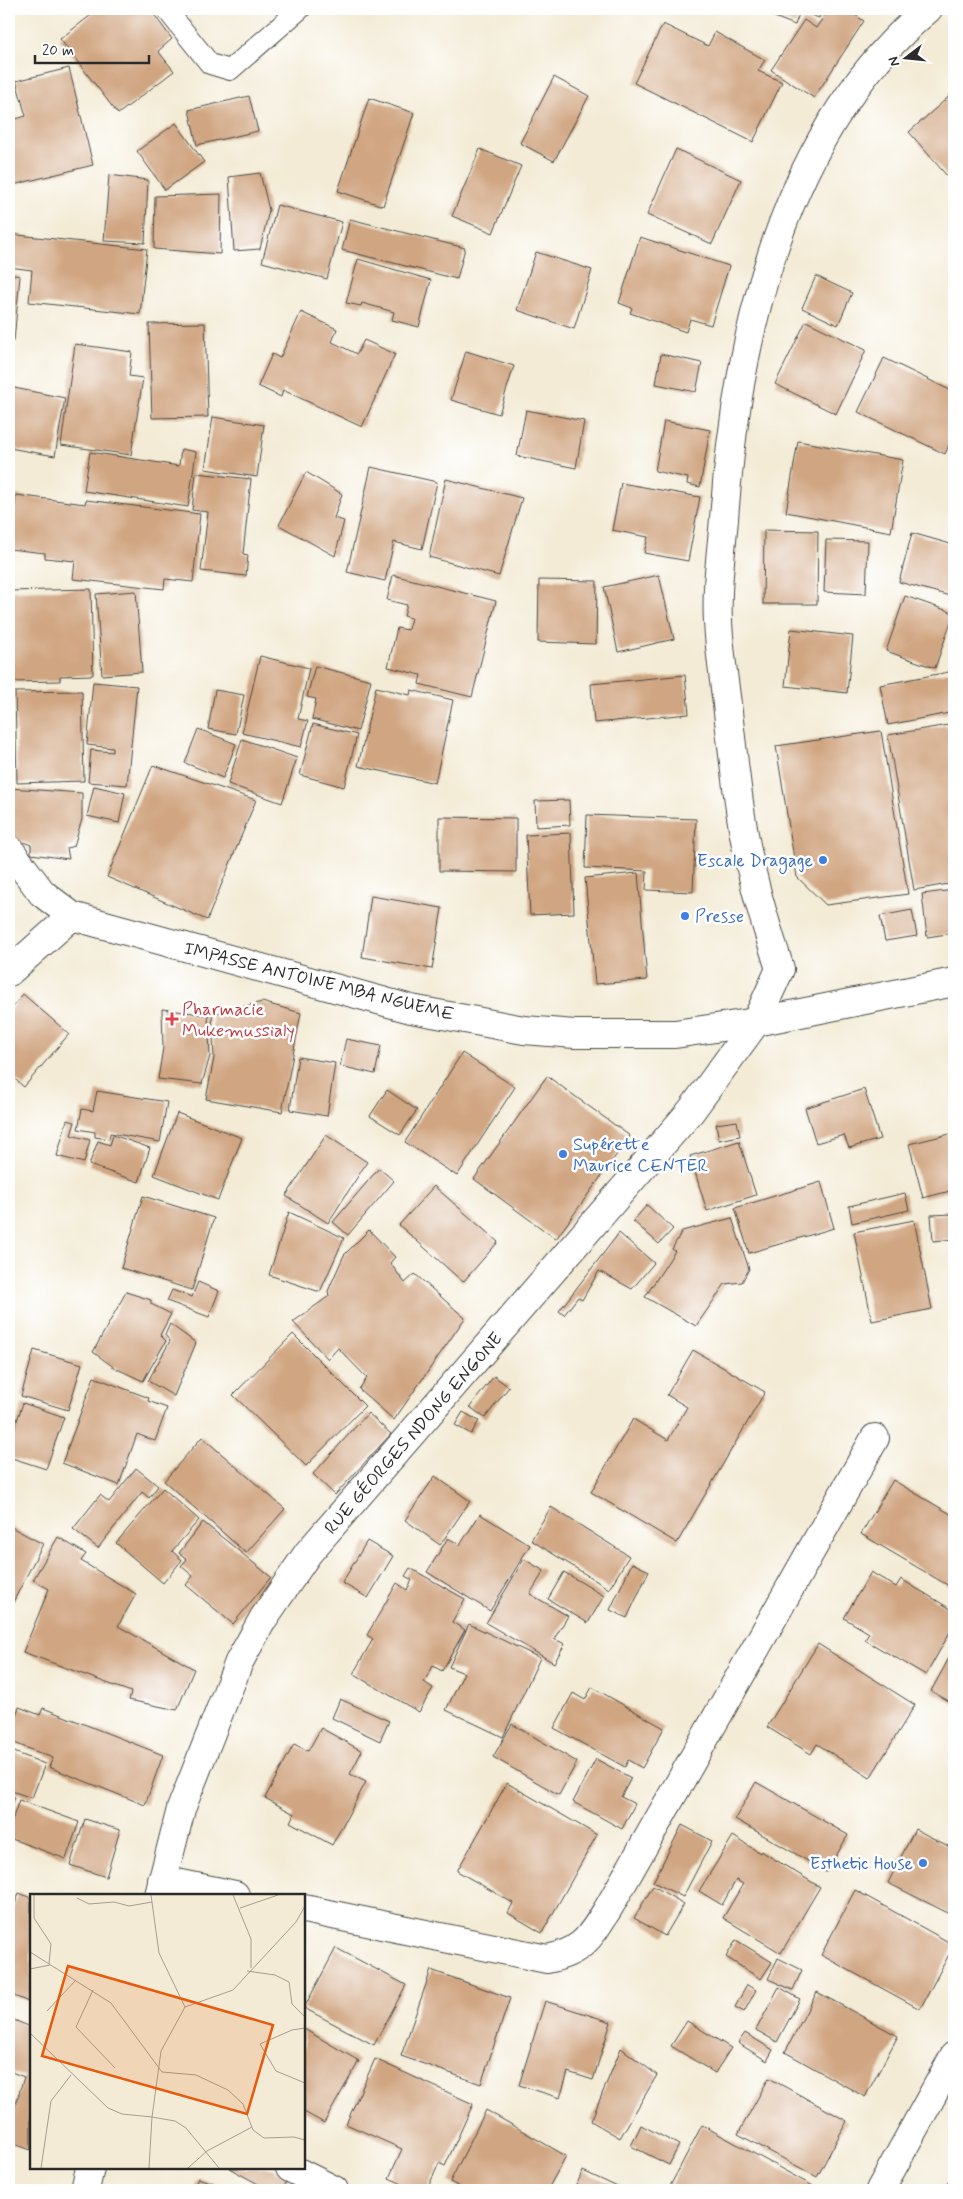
<svg xmlns="http://www.w3.org/2000/svg" width="963" height="2199" font-family="Mynerve,sans-serif">
  <rect width="100%" height="100%" fill="#fff"/>
  <filter id="ink" filterUnits="userSpaceOnUse"><feTurbulence type="fractalNoise" baseFrequency=".02" numOctaves="2"/><feDisplacementMap in="SourceGraphic" scale="10" xChannelSelector="R" yChannelSelector="G"/><feConvolveMatrix kernelMatrix="1 2 1 2 8 2 1 2 1" color-interpolation-filters="sRGB"/></filter>
  <filter id="wash" filterUnits="userSpaceOnUse"><feTurbulence type="fractalNoise" baseFrequency=".0096" numOctaves="4" result="noise"/><feDisplacementMap in="SourceGraphic" scale="20" xChannelSelector="R" yChannelSelector="G"/><feGaussianBlur stdDeviation="1.12" result="paint"/><feColorMatrix in="noise" values="0 0 0 0 0 0 0 0 0 0 0 0 0 0 0 0 0 1.4 0 .05"/><feComposite in="paint" operator="in"/></filter>
  <g filter="url(#wash)">
    <rect width="100%" height="100%" fill="#f3ebd5"/>
    <g id="blocks">
      <g fill="#d0a581">
        <path d="M 99,9 L 150,9 L 172,39 L 158,51 L 174,71 L 118,114 L 60,39 Z"/>
        <path d="M 760,9 L 822,9 L 819,18 L 800,11 L 795,25 L 759,11 Z"/>
        <path d="M 829,9 L 846,9 L 864,21 L 814,98 L 771,70 L 804,20 L 816,28 Z"/>
        <path d="M 663,24 L 708,46 L 715,32 L 765,60 L 758,71 L 782,82 L 753,142 L 634,83 Z"/>
        <path d="M 69,68 L 93,165 L 9,186 L 9,121 L 26,116 L 16,81 Z"/>
        <path d="M 554,77 L 589,96 L 554,161 L 520,143 Z"/>
        <path d="M 954,92 L 954,184 L 909,132 Z"/>
        <path d="M 249,96 L 258,131 L 197,145 L 189,110 Z"/>
        <path d="M 369,98 L 414,113 L 383,206 L 338,191 Z"/>
        <path d="M 176,123 L 204,162 L 165,190 L 137,151 Z"/>
        <path d="M 480,149 L 521,166 L 493,233 L 452,216 Z"/>
        <path d="M 676,149 L 741,180 L 712,244 L 647,215 Z"/>
        <path d="M 260,173 L 269,210 L 260,249 L 234,251 L 229,177 Z"/>
        <path d="M 109,175 L 148,180 L 145,243 L 104,241 Z"/>
        <path d="M 221,194 L 220,254 L 154,249 L 155,196 Z"/>
        <path d="M 277,205 L 342,222 L 327,279 L 262,262 Z"/>
        <path d="M 350,219 L 465,248 L 457,279 L 342,250 Z"/>
        <path d="M 9,234 L 147,249 L 140,314 L 29,302 L 32,270 L 9,267 Z"/>
        <path d="M 640,237 L 729,266 L 711,325 L 690,319 L 686,332 L 630,313 L 632,308 L 619,303 Z"/>
        <path d="M 536,252 L 592,270 L 574,329 L 517,310 Z"/>
        <path d="M 358,259 L 431,280 L 419,327 L 392,320 L 394,312 L 362,303 L 361,306 L 346,303 Z"/>
        <path d="M 9,274 L 20,276 L 14,341 L 9,340 Z"/>
        <path d="M 816,276 L 852,293 L 838,325 L 802,308 Z"/>
        <path d="M 301,312 L 337,329 L 332,342 L 357,354 L 364,340 L 395,354 L 362,427 L 283,390 L 281,397 L 258,386 L 272,354 L 280,358 Z"/>
        <path d="M 806,321 L 866,350 L 836,414 L 775,384 Z"/>
        <path d="M 205,323 L 208,417 L 152,418 L 149,324 Z"/>
        <path d="M 75,344 L 132,352 L 129,376 L 143,378 L 131,455 L 61,445 Z"/>
        <path d="M 466,351 L 514,366 L 499,414 L 451,400 Z"/>
        <path d="M 661,354 L 702,363 L 696,392 L 656,384 Z"/>
        <path d="M 884,358 L 954,392 L 954,434 L 945,454 L 858,412 Z"/>
        <path d="M 9,387 L 65,398 L 55,456 L 9,448 Z"/>
        <path d="M 526,410 L 584,421 L 576,468 L 517,456 Z"/>
        <path d="M 213,417 L 264,425 L 257,477 L 205,469 Z"/>
        <path d="M 664,421 L 710,430 L 700,487 L 687,484 L 688,478 L 655,471 Z"/>
        <path d="M 798,441 L 903,460 L 891,532 L 786,512 Z"/>
        <path d="M 181,449 L 196,452 L 188,507 L 84,491 L 90,452 L 179,466 Z"/>
        <path d="M 371,467 L 437,482 L 422,549 L 394,542 L 385,581 L 347,572 Z"/>
        <path d="M 306,472 L 342,494 L 334,518 L 344,521 L 335,556 L 279,525 Z"/>
        <path d="M 196,473 L 251,479 L 243,554 L 248,555 L 246,576 L 201,571 L 208,512 L 192,510 Z"/>
        <path d="M 446,479 L 522,498 L 499,576 L 429,557 Z"/>
        <path d="M 621,483 L 700,497 L 688,561 L 644,553 L 648,537 L 612,530 Z"/>
        <path d="M 16,495 L 85,504 L 86,500 L 200,514 L 193,582 L 165,579 L 164,589 L 73,579 L 75,561 L 45,558 L 45,553 L 9,549 L 9,514 L 14,514 Z"/>
        <path d="M 764,530 L 818,531 L 817,604 L 763,604 Z"/>
        <path d="M 912,533 L 954,545 L 954,597 L 899,582 Z"/>
        <path d="M 826,540 L 868,541 L 866,594 L 824,592 Z"/>
        <path d="M 393,575 L 496,601 L 472,697 L 419,684 L 421,675 L 388,667 L 397,628 L 408,630 L 411,618 L 404,616 L 407,605 L 387,600 Z"/>
        <path d="M 659,575 L 674,639 L 618,652 L 604,587 Z"/>
        <path d="M 539,580 L 597,581 L 596,644 L 538,642 Z"/>
        <path d="M 91,589 L 93,675 L 60,676 L 60,681 L 9,682 L 9,591 Z"/>
        <path d="M 136,591 L 142,672 L 102,675 L 96,594 Z"/>
        <path d="M 905,596 L 954,613 L 935,668 L 886,651 Z"/>
        <path d="M 791,629 L 853,636 L 847,693 L 785,686 Z"/>
        <path d="M 260,656 L 309,668 L 298,719 L 308,721 L 301,747 L 242,733 Z"/>
        <path d="M 315,666 L 371,680 L 358,731 L 312,719 L 316,699 L 307,697 Z"/>
        <path d="M 954,671 L 954,712 L 888,725 L 880,685 Z"/>
        <path d="M 685,675 L 689,714 L 594,723 L 591,684 Z"/>
        <path d="M 93,682 L 137,686 L 127,785 L 88,782 L 91,750 L 113,752 L 113,748 L 87,745 Z"/>
        <path d="M 376,687 L 410,695 L 411,690 L 453,700 L 435,783 L 358,766 Z"/>
        <path d="M 215,690 L 244,695 L 236,734 L 208,729 Z"/>
        <path d="M 82,691 L 84,781 L 17,783 L 15,692 Z"/>
        <path d="M 313,724 L 357,735 L 344,787 L 300,775 Z"/>
        <path d="M 954,724 L 954,883 L 914,890 L 888,735 Z"/>
        <path d="M 198,729 L 236,744 L 223,778 L 185,763 Z"/>
        <path d="M 881,731 L 908,894 L 826,905 L 797,877 L 776,746 Z"/>
        <path d="M 242,739 L 297,758 L 282,803 L 228,784 Z"/>
        <path d="M 153,765 L 256,800 L 207,920 L 107,877 Z"/>
        <path d="M 94,786 L 125,793 L 119,823 L 87,816 Z"/>
        <path d="M 9,788 L 82,793 L 82,819 L 74,846 L 67,848 L 69,859 L 31,854 L 31,845 L 15,839 L 9,815 Z"/>
        <path d="M 569,800 L 570,825 L 536,827 L 535,801 Z"/>
        <path d="M 587,815 L 696,819 L 693,892 L 646,890 L 647,871 L 585,868 Z"/>
        <path d="M 439,817 L 516,818 L 516,872 L 439,871 Z"/>
        <path d="M 571,833 L 574,913 L 530,915 L 526,835 Z"/>
        <path d="M 638,873 L 647,980 L 595,984 L 585,878 Z"/>
        <path d="M 954,890 L 954,933 L 927,937 L 922,894 Z"/>
        <path d="M 371,896 L 442,908 L 432,969 L 362,957 Z"/>
        <path d="M 912,910 L 917,936 L 885,941 L 880,916 Z"/>
        <path d="M 23,994 L 69,1034 L 24,1087 L 9,1074 L 9,1012 Z"/>
        <path d="M 262,1002 L 301,1013 L 282,1112 L 206,1099 L 214,1058 L 212,1014 Z"/>
        <path d="M 162,1009 L 208,1015 L 210,1056 L 202,1084 L 158,1079 L 163,1048 Z"/>
        <path d="M 346,1039 L 381,1046 L 375,1074 L 340,1066 Z"/>
        <path d="M 462,1053 L 515,1087 L 457,1176 L 405,1142 Z"/>
        <path d="M 298,1057 L 335,1063 L 327,1116 L 290,1110 Z"/>
        <path d="M 547,1076 L 630,1136 L 556,1239 L 474,1179 Z"/>
        <path d="M 864,1089 L 880,1139 L 849,1148 L 844,1135 L 816,1143 L 805,1108 Z"/>
        <path d="M 387,1090 L 417,1110 L 400,1135 L 370,1116 Z"/>
        <path d="M 97,1091 L 167,1102 L 160,1142 L 110,1133 L 109,1139 L 95,1137 L 95,1132 L 78,1129 L 82,1109 L 93,1111 Z"/>
        <path d="M 177,1113 L 242,1138 L 218,1200 L 154,1175 Z"/>
        <path d="M 67,1120 L 75,1122 L 71,1135 L 90,1140 L 84,1163 L 57,1156 Z"/>
        <path d="M 737,1121 L 740,1136 L 719,1140 L 716,1124 Z"/>
        <path d="M 954,1133 L 954,1190 L 923,1198 L 909,1144 Z"/>
        <path d="M 113,1135 L 150,1148 L 139,1182 L 89,1165 L 98,1141 L 110,1145 Z"/>
        <path d="M 326,1135 L 367,1162 L 328,1223 L 286,1196 Z"/>
        <path d="M 739,1141 L 756,1195 L 707,1211 L 690,1156 Z"/>
        <path d="M 379,1168 L 394,1181 L 348,1235 L 333,1222 Z"/>
        <path d="M 821,1182 L 834,1228 L 749,1253 L 735,1208 Z"/>
        <path d="M 434,1186 L 498,1242 L 463,1282 L 399,1225 Z"/>
        <path d="M 905,1193 L 909,1210 L 852,1223 L 849,1206 Z"/>
        <path d="M 143,1196 L 214,1218 L 192,1290 L 121,1268 Z"/>
        <path d="M 647,1205 L 673,1229 L 659,1244 L 633,1221 Z"/>
        <path d="M 289,1212 L 344,1238 L 320,1292 L 269,1275 Z"/>
        <path d="M 954,1214 L 954,1239 L 933,1241 L 931,1215 Z"/>
        <path d="M 732,1218 L 749,1269 L 742,1282 L 725,1284 L 696,1326 L 645,1297 L 675,1251 L 672,1249 L 682,1231 Z"/>
        <path d="M 914,1220 L 932,1309 L 872,1321 L 854,1232 Z"/>
        <path d="M 369,1230 L 395,1257 L 390,1263 L 405,1283 L 415,1274 L 465,1318 L 394,1420 L 359,1389 L 367,1378 L 338,1348 L 328,1359 L 293,1322 L 329,1296 L 328,1291 L 344,1255 Z"/>
        <path d="M 619,1233 L 654,1263 L 632,1289 L 599,1271 L 582,1300 L 578,1297 L 564,1315 L 559,1311 Z"/>
        <path d="M 198,1282 L 219,1291 L 209,1317 L 167,1301 L 172,1290 L 192,1297 Z"/>
        <path d="M 126,1292 L 151,1300 L 151,1304 L 171,1314 L 160,1335 L 166,1341 L 143,1381 L 115,1368 L 93,1352 Z"/>
        <path d="M 170,1324 L 196,1343 L 174,1396 L 148,1381 L 170,1341 L 165,1335 Z"/>
        <path d="M 293,1334 L 365,1406 L 306,1466 L 233,1395 Z"/>
        <path d="M 34,1350 L 82,1364 L 68,1410 L 21,1396 Z"/>
        <path d="M 693,1350 L 765,1392 L 677,1543 L 591,1492 L 633,1419 L 668,1440 L 687,1407 L 667,1395 Z"/>
        <path d="M 494,1376 L 509,1387 L 485,1418 L 470,1407 Z"/>
        <path d="M 94,1377 L 149,1398 L 148,1401 L 167,1408 L 155,1441 L 137,1434 L 119,1485 L 62,1463 Z"/>
        <path d="M 23,1403 L 64,1417 L 46,1469 L 9,1457 L 9,1444 Z"/>
        <path d="M 463,1412 L 479,1421 L 471,1434 L 455,1425 Z"/>
        <path d="M 368,1413 L 391,1434 L 335,1495 L 313,1474 Z"/>
        <path d="M 202,1437 L 285,1509 L 246,1553 L 164,1481 Z"/>
        <path d="M 136,1468 L 158,1486 L 149,1498 L 142,1492 L 98,1548 L 73,1529 L 100,1495 L 109,1502 Z"/>
        <path d="M 435,1476 L 470,1501 L 440,1545 L 405,1520 Z"/>
        <path d="M 893,1480 L 954,1516 L 954,1589 L 861,1534 Z"/>
        <path d="M 163,1488 L 199,1520 L 172,1551 L 182,1560 L 163,1583 L 116,1543 Z"/>
        <path d="M 551,1507 L 629,1556 L 609,1589 L 531,1540 Z"/>
        <path d="M 480,1514 L 530,1545 L 490,1611 L 427,1572 L 448,1538 L 460,1545 Z"/>
        <path d="M 203,1522 L 271,1577 L 233,1624 L 186,1585 L 193,1576 L 181,1566 L 187,1559 L 179,1553 Z"/>
        <path d="M 9,1526 L 43,1544 L 9,1610 Z"/>
        <path d="M 58,1537 L 86,1554 L 81,1561 L 136,1594 L 118,1626 L 194,1669 L 177,1710 L 129,1700 L 131,1692 L 23,1652 L 49,1589 L 33,1580 Z"/>
        <path d="M 367,1541 L 393,1556 L 368,1598 L 342,1583 Z"/>
        <path d="M 524,1559 L 544,1571 L 530,1594 L 568,1616 L 554,1639 L 565,1644 L 554,1663 L 486,1623 Z"/>
        <path d="M 632,1563 L 649,1571 L 627,1618 L 610,1610 Z"/>
        <path d="M 410,1568 L 465,1599 L 452,1622 L 465,1630 L 442,1671 L 433,1666 L 424,1682 L 433,1688 L 419,1712 L 353,1674 L 373,1639 L 367,1635 L 397,1583 L 407,1590 L 412,1580 L 405,1576 Z"/>
        <path d="M 564,1572 L 604,1596 L 588,1623 L 548,1599 Z"/>
        <path d="M 871,1572 L 896,1587 L 901,1579 L 954,1611 L 954,1625 L 926,1675 L 865,1640 L 869,1633 L 844,1618 Z"/>
        <path d="M 469,1624 L 540,1658 L 503,1737 L 446,1710 L 464,1673 L 449,1667 Z"/>
        <path d="M 818,1644 L 915,1705 L 870,1778 L 817,1744 L 811,1754 L 767,1727 Z"/>
        <path d="M 954,1649 L 954,1704 L 931,1691 Z"/>
        <path d="M 592,1687 L 664,1728 L 642,1768 L 628,1760 L 625,1767 L 554,1728 L 573,1693 L 585,1700 Z"/>
        <path d="M 340,1699 L 389,1721 L 380,1741 L 332,1718 Z"/>
        <path d="M 19,1707 L 40,1715 L 43,1708 L 163,1755 L 145,1805 L 49,1767 L 53,1758 L 9,1741 L 9,1734 Z"/>
        <path d="M 512,1724 L 577,1762 L 559,1795 L 493,1757 Z"/>
        <path d="M 321,1728 L 362,1751 L 350,1774 L 366,1782 L 332,1845 L 290,1822 L 294,1814 L 265,1798 L 294,1744 L 308,1751 Z"/>
        <path d="M 9,1750 L 45,1764 L 32,1798 L 9,1790 Z"/>
        <path d="M 596,1759 L 631,1778 L 621,1797 L 635,1804 L 622,1829 L 573,1802 Z"/>
        <path d="M 756,1782 L 848,1835 L 827,1872 L 735,1819 Z"/>
        <path d="M 507,1783 L 597,1835 L 542,1933 L 508,1913 L 513,1903 L 457,1871 Z"/>
        <path d="M 9,1796 L 15,1797 L 9,1816 Z"/>
        <path d="M 19,1800 L 79,1822 L 66,1859 L 9,1838 L 9,1829 Z"/>
        <path d="M 85,1819 L 120,1830 L 106,1877 L 70,1865 Z"/>
        <path d="M 682,1825 L 712,1841 L 683,1897 L 653,1882 Z"/>
        <path d="M 915,1829 L 954,1849 L 954,1916 L 888,1883 Z"/>
        <path d="M 733,1836 L 760,1853 L 761,1851 L 820,1887 L 781,1953 L 723,1918 L 743,1884 L 736,1880 L 722,1905 L 699,1891 Z"/>
        <path d="M 653,1886 L 684,1904 L 665,1936 L 634,1918 Z"/>
        <path d="M 855,1890 L 954,1945 L 920,2009 L 821,1955 Z"/>
        <path d="M 19,1893 L 31,1898 L 31,2003 L 9,1994 L 9,1920 Z"/>
        <path d="M 736,1940 L 772,1962 L 761,1979 L 726,1957 Z"/>
        <path d="M 336,1948 L 406,1985 L 374,2045 L 304,2008 Z"/>
        <path d="M 778,1958 L 802,1970 L 793,1990 L 768,1979 Z"/>
        <path d="M 431,1970 L 510,1998 L 481,2084 L 401,2056 Z"/>
        <path d="M 747,1985 L 756,1990 L 744,2012 L 735,2007 Z"/>
        <path d="M 779,1987 L 800,1999 L 777,2042 L 756,2030 Z"/>
        <path d="M 817,1992 L 898,2036 L 865,2097 L 785,2052 Z"/>
        <path d="M 545,2001 L 611,2022 L 593,2080 L 568,2072 L 560,2098 L 519,2085 Z"/>
        <path d="M 9,2018 L 31,2027 L 31,2150 L 9,2142 L 9,2126 L 24,2077 L 9,2071 Z"/>
        <path d="M 687,2021 L 731,2048 L 715,2073 L 671,2046 Z"/>
        <path d="M 304,2029 L 359,2061 L 324,2123 L 304,2112 Z"/>
        <path d="M 745,2033 L 773,2050 L 767,2061 L 738,2043 Z"/>
        <path d="M 621,2048 L 657,2075 L 620,2138 L 591,2121 Z"/>
        <path d="M 375,2059 L 473,2104 L 445,2166 L 439,2163 L 427,2190 L 416,2190 L 389,2178 L 402,2149 L 346,2124 Z"/>
        <path d="M 769,2078 L 847,2121 L 817,2177 L 738,2134 Z"/>
        <path d="M 486,2110 L 566,2156 L 549,2187 L 551,2190 L 465,2190 L 450,2182 Z"/>
        <path d="M 641,2125 L 679,2145 L 669,2165 L 631,2146 Z"/>
        <path d="M 702,2125 L 820,2190 L 668,2190 Z"/>
        <path d="M 229,2168 L 271,2168 L 289,2178 L 282,2190 L 269,2190 Z"/>
        <path d="M 583,2171 L 624,2190 L 574,2190 Z"/>
        <path d="M 951,2177 L 954,2179 L 954,2190 L 944,2190 Z"/>
        <path d="M 198,2178 L 228,2188 L 227,2190 L 193,2190 Z"/>
      </g>
    </g>
  </g>
  <g filter="url(#ink)">
    <use href="#blocks" fill-opacity="0" stroke="#494844" stroke-width="1"/>
    <g fill="none" stroke-linecap="round" stroke-linejoin="round">
      <defs>
        <path id="lane" d="M 166,9 L 210,64 L 230,70 L 300,9"/>
        <g id="street">
          <path d="M 9,849 L 42,893 L 72,916 L 411,1009 L 524,1030 L 575,1034 L 675,1034 L 756,1022 L 954,982"/>
          <path d="M 9,972 L 72,916"/>
          <path d="M 162,1880 L 235,1895"/>
          <path d="M 159,1895 L 181,1809 L 239,1662 L 263,1619 L 308,1553 L 691,1111 L 756,1022 L 780,969 C 771,940 761,911 754,881 C 741,831 736,779 730,729 C 726,693 720,657 718,622 C 716,588 721,553 724,519 C 737,337 782,132 928,9"/>
          <path d="M 304,1909 L 547,1959 C 583,1952 591,1936 609,1907 L 875,1438"/>
          <path d="M 290,2168 L 334,2190"/>
          <path d="M 85,2190 L 90,2168"/>
          <path d="M 880,2190 L 954,2056"/>
        </g>
      </defs>
      <use href="#lane" stroke="#494844" stroke-width="22"/>
      <use href="#street" stroke="#494844" stroke-width="30"/>
      <use href="#lane" stroke="#fff" stroke-width="20"/>
      <use href="#street" stroke="#fff" stroke-width="28"/>
    </g>
  </g>
  <g fill="#3f7fe0" stroke="#fff" stroke-width="2">
    <circle cx="823" cy="860" r="5"/>
    <circle cx="685" cy="916" r="5"/>
    <circle cx="563" cy="1154" r="5"/>
    <circle cx="923" cy="1863" r="5"/>
  </g>
  <path fill="#e0444e" stroke="#fff" stroke-width="2" d="M169.5 1011.5h5v5h5v5h-5v5h-5v-5h-5v-5h5z"/>
  <g text-anchor="middle" stroke-width="5" stroke-linejoin="round" paint-order="stroke">
    <g font-size="18" fill="#366cbe" stroke="#fff" text-anchor="end">
      <text x="813" y="866">Escale Dragage</text>
      <text x="695" y="922" text-anchor="start">Presse</text>
      <text x="573" y="1150" text-anchor="start">Supérette<tspan x="573" dy="21">Maurice CENTER</tspan></text>
      <text x="913" y="1869">Esthetic House</text>
    </g>
    <g font-size="18" fill="#2b2b2b" stroke="#fff">
      <text transform="translate(319 981) rotate(14)" y="6">IMPASSE ANTOINE MBA NGUEME</text>
      <text transform="translate(413 1433) rotate(-49)" y="6">RUE GÉORGES NDONG ENGONE</text>
    </g>
    <g font-size="18" fill="#be3a42" stroke="#fff" text-anchor="start">
      <text x="182" y="1015">Pharmacie<tspan x="182" dy="21">Mukemussialy</tspan></text>
    </g>
  </g>
  <g transform="translate(30 1894)">
    <rect width="275" height="275" fill="#f3ebd5"/>
    <path fill="none" stroke="#a39e91" stroke-width="1" d="M 4,1 L 4,24 L 21,50 L 19,70M 121,1 L 129,59 L 155,113M 203,1 L 221,45 L 221,74M 47,4 L 59,10 L 84,8 L 99,12 L 122,8M 210,14 L 248,1M 0,58 L 81,109 L 132,178 L 166,181 L 198,196 L 213,210 L 223,236 L 234,244 L 264,243 L 275,246M 0,75 L 20,71M 217,77 L 245,81 L 259,88 L 262,110 L 275,123M 63,96 L 46,133 L 85,174M 17,117 L 46,86M 275,134 L 262,136 L 230,150 L 246,177 L 275,189M 0,139 L 78,214 L 92,220 L 122,223 L 131,157 L 155,113 L 203,96 L 266,28 L 275,12M 177,257 L 222,233M 11,274 L 21,207 L 41,181M 119,274 L 122,223 L 145,227 L 156,234 L 189,274M 158,274 L 177,257"/>
    <path fill="#e8590c" fill-opacity="0.15" stroke="#e8590c" stroke-width="2.5" d="M 38,72 L 243,131 L 217,220 L 12,162 Z"/>
    <rect width="275" height="275" fill="none" stroke="#2b2b2b" stroke-width="2.5"/>
  </g>
  <rect width="963" height="2199" fill="none" stroke="#fff" stroke-width="30"/>
  <g transform="translate(906 58) rotate(254)" stroke="#ffffff" stroke-width="4" paint-order="stroke">
  <path d="M0-4L9 19L0 12L-9 19Z" fill="#2b2b2b"/>
  <text y="-8" font-size="14" font-weight="bold" text-anchor="middle" fill="#2b2b2b">N</text>
  </g>
  <path d="M35 55v8h114v-8" fill="none" stroke="#2b2b2b" stroke-width="2.5"/>
  <text x="42" y="55" font-size="15" fill="#2b2b2b" stroke="#ffffff" stroke-width="4" paint-order="stroke">20 m</text>
</svg>
